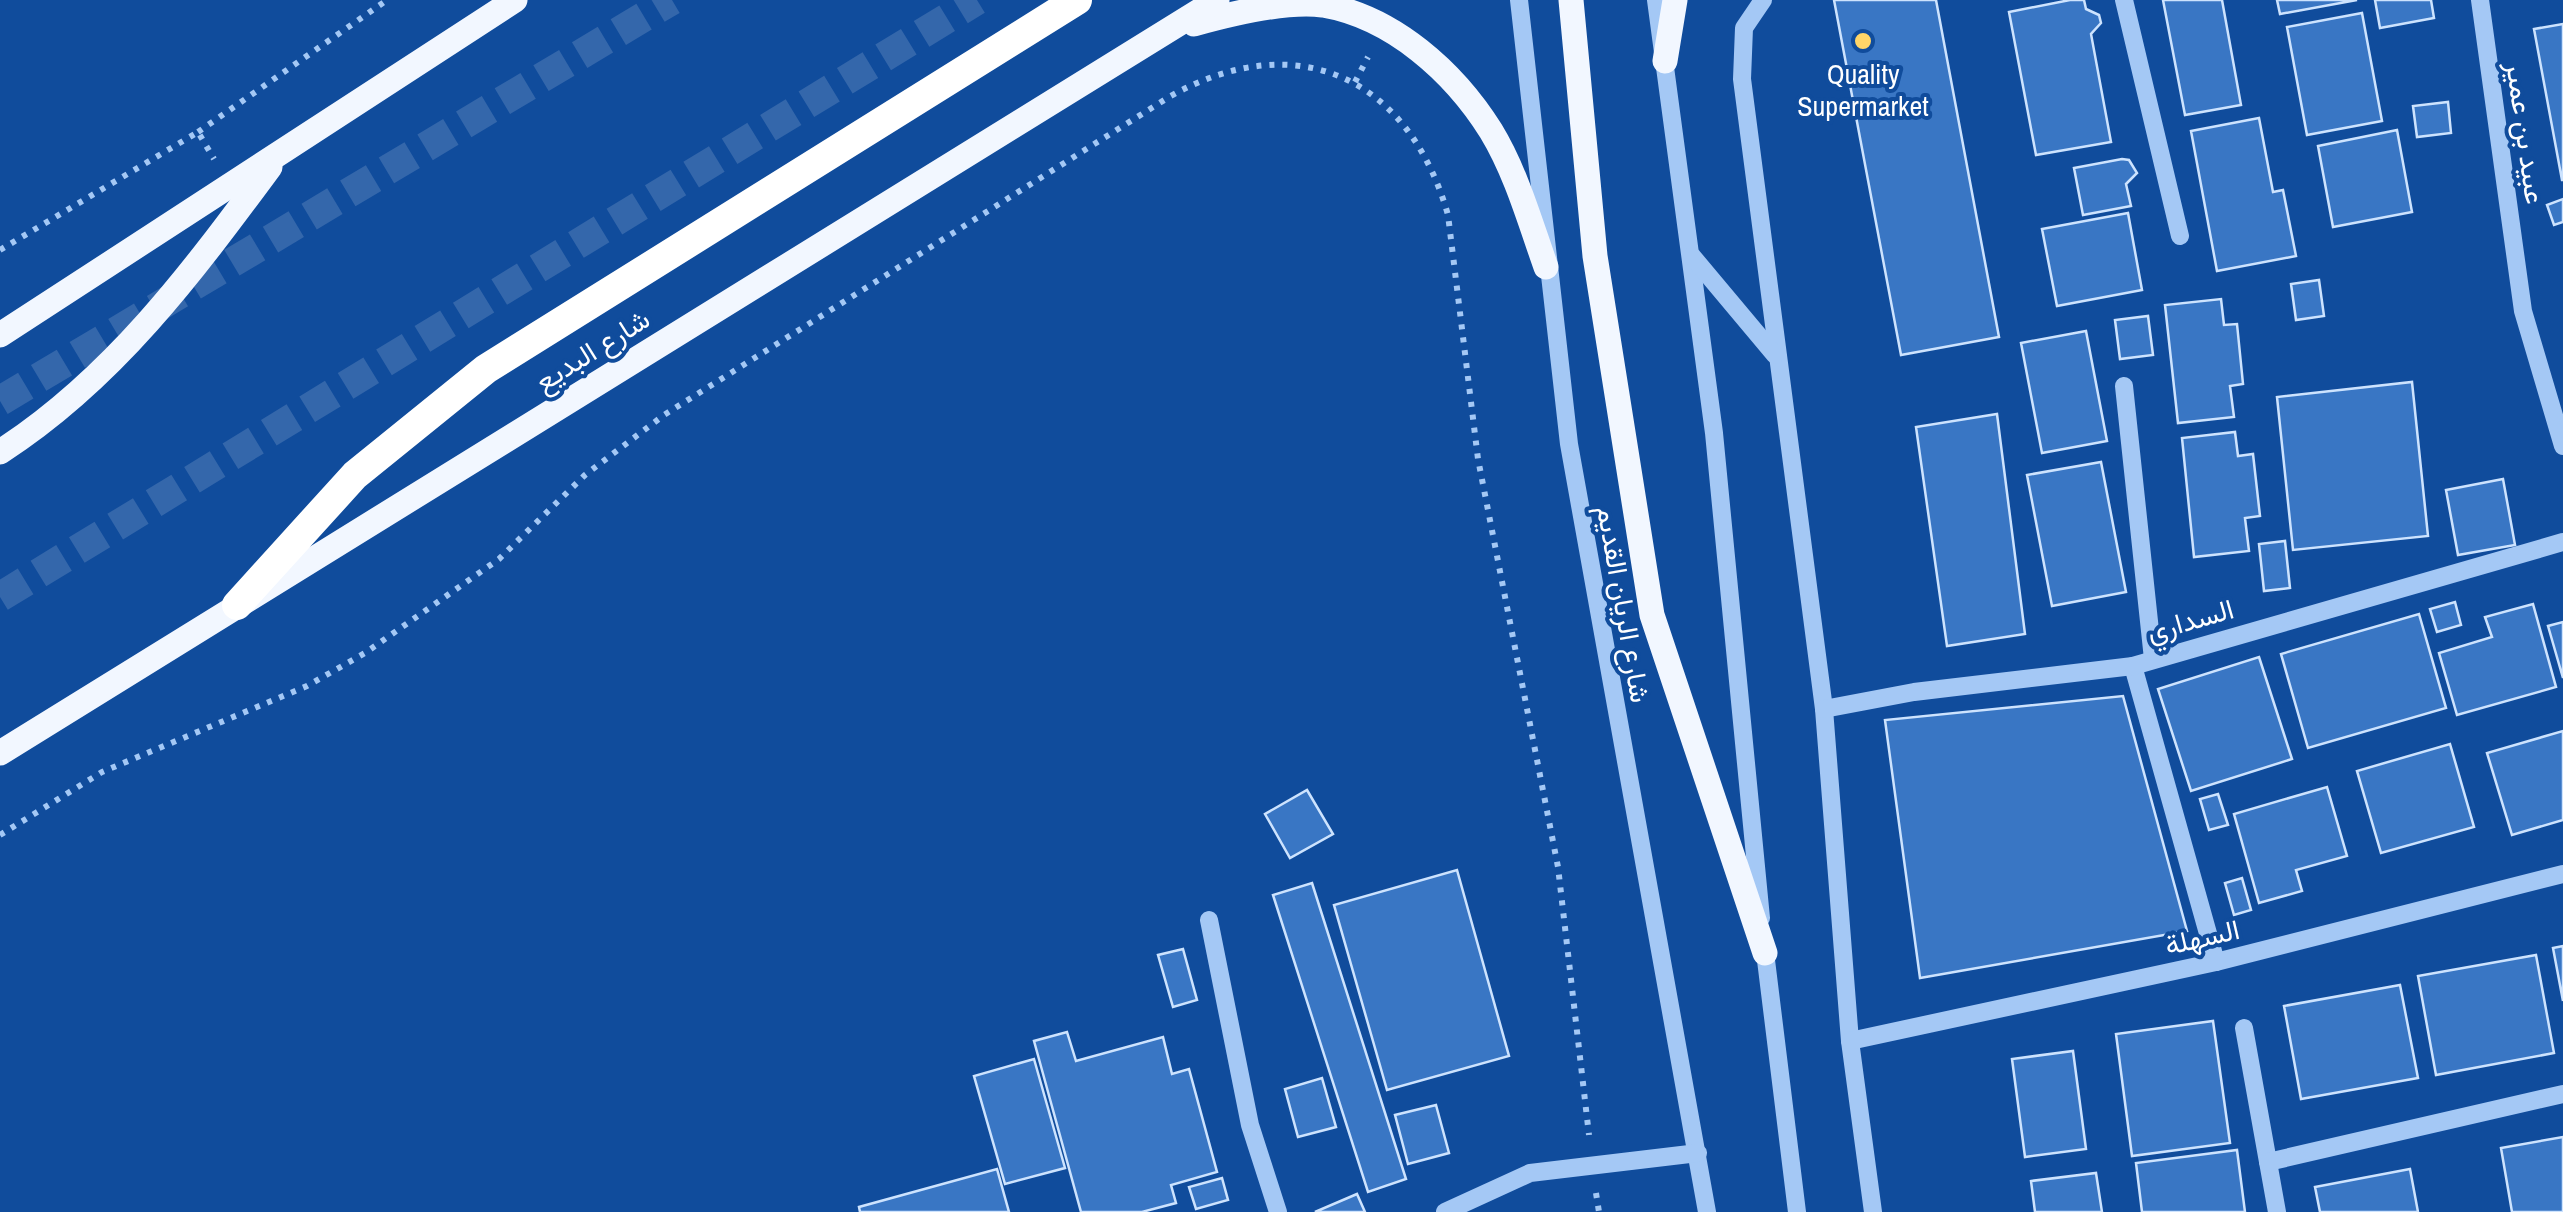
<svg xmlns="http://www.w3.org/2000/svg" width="2563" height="1212" font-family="'Archivo Narrow',Vazirmatn,sans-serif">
  <rect width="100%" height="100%" fill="#104c9c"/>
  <g fill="#3976c4" stroke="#cde3fe" stroke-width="2.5">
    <path d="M 1834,0 L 1936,0 L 1999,337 L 1901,355 Z"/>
    <path d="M 2070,0 L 2084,0 L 2086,9 L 2099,15 L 2101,23 L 2091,34 L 2111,142 L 2036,155 L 2009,12 Z"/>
    <path d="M 2163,0 L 2222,0 L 2241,105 L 2185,115 Z"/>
    <path d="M 2277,0 L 2357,0 L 2280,14 Z"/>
    <path d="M 2375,0 L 2431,0 L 2434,18 L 2380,28 Z"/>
    <path d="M 2362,13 L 2382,121 L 2307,135 L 2287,27 Z"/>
    <path d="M 2563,24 L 2563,180 L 2562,180 L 2534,29 Z"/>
    <path d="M 2448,102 L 2451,133 L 2417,137 L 2413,106 Z"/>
    <path d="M 2259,118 L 2273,192 L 2283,190 L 2296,256 L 2217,271 L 2191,131 Z"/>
    <path d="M 2397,130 L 2412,212 L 2333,227 L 2318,146 Z"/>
    <path d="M 2122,159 L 2129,160 L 2137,173 L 2126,184 L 2131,206 L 2083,215 L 2074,168 Z"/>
    <path d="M 2563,199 L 2563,222 L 2554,225 L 2547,205 Z"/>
    <path d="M 2128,213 L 2142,290 L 2057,306 L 2042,229 Z"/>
    <path d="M 2319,280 L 2324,316 L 2296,320 L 2291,284 Z"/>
    <path d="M 2221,299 L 2224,325 L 2237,324 L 2243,384 L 2230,386 L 2234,417 L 2178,423 L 2165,305 Z"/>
    <path d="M 2148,316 L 2153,355 L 2120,359 L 2115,320 Z"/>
    <path d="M 2086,331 L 2107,441 L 2042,453 L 2021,343 Z"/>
    <path d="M 2412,382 L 2428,536 L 2293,550 L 2277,397 Z"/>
    <path d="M 1997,414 L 2025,634 L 1947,646 L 1916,427 Z"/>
    <path d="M 2235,432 L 2238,456 L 2253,454 L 2260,516 L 2245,518 L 2249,551 L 2194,557 L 2182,438 Z"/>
    <path d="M 2101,462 L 2126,592 L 2052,606 L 2027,475 Z"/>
    <path d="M 2503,479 L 2515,545 L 2458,555 L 2446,490 Z"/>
    <path d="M 2285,541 L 2290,588 L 2264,591 L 2259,544 Z"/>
    <path d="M 2455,602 L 2461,625 L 2437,632 L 2430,609 Z"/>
    <path d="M 2533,604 L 2556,687 L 2457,715 L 2439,653 L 2492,637 L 2485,617 Z"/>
    <path d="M 2419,614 L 2446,708 L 2308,748 L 2281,654 Z"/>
    <path d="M 2563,622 L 2563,678 L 2548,626 Z"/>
    <path d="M 2259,657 L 2292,759 L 2191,791 L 2158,689 Z"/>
    <path d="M 2123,696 L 2187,931 L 1920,978 L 1885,720 Z"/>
    <path d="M 2563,731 L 2563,820 L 2512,835 L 2487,753 Z"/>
    <path d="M 2450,744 L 2474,827 L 2381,853 L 2357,771 Z"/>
    <path d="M 2327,787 L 2347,856 L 2296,870 L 2302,891 L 2259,903 L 2234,814 Z"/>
    <path d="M 1307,790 L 1333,834 L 1290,858 L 1265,814 Z"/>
    <path d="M 2218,794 L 2228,825 L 2209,830 L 2200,799 Z"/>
    <path d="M 1457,870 L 1509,1056 L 1387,1090 L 1334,905 Z"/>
    <path d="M 2242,878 L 2251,910 L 2234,915 L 2225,883 Z"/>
    <path d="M 1312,883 L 1406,1179 L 1368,1192 L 1273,895 Z"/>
    <path d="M 2563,946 L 2563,1001 L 2553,948 Z"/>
    <path d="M 1183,949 L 1197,1000 L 1173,1007 L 1158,955 Z"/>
    <path d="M 2536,955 L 2554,1053 L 2436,1075 L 2418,976 Z"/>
    <path d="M 2400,985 L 2418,1078 L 2301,1099 L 2284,1006 Z"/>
    <path d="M 2213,1021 L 2230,1143 L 2132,1156 L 2116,1034 Z"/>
    <path d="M 1067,1032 L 1076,1061 L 1163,1037 L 1172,1074 L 1189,1069 L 1217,1172 L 1171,1185 L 1176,1203 L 1142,1212 L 1081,1212 L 1034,1041 Z"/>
    <path d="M 2073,1051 L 2086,1149 L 2025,1157 L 2012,1059 Z"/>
    <path d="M 1034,1059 L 1065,1168 L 1005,1184 L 974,1076 Z"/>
    <path d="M 1322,1078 L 1336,1127 L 1298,1137 L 1285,1089 Z"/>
    <path d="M 1436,1105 L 1449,1153 L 1408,1164 L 1395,1115 Z"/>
    <path d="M 2563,1137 L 2563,1212 L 2512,1212 L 2501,1148 Z"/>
    <path d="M 2237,1150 L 2245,1212 L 2142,1212 L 2136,1163 Z"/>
    <path d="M 997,1169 L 1009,1212 L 860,1212 L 859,1207 Z"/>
    <path d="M 2410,1169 L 2418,1212 L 2320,1212 L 2315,1187 Z"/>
    <path d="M 2096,1173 L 2102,1212 L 2035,1212 L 2031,1181 Z"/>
    <path d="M 1222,1178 L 1228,1200 L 1196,1209 L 1189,1187 Z"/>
    <path d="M 1357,1194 L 1365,1212 L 1315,1212 Z"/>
  </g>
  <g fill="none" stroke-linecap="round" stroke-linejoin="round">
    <g stroke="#3467ab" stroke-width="30" stroke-dasharray="30 15" stroke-linecap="butt">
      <path d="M 0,401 L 672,0"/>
      <path d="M 0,597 L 977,0"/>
    </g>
    <g stroke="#a4c8f5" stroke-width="6" stroke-dasharray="5 8" stroke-linecap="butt">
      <path d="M 1355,82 L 1368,57"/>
      <path d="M 198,132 L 387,0"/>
      <path d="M 0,250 L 198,132 L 214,159"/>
      <path d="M 0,835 L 102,772 L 307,686 L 365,653 L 499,559 L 585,475 L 664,415 L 1169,97 C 1296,25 1409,77 1448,215 L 1478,459 L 1558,867 L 1589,1135"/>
      <path d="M 1596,1193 L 1599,1212"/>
    </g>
    <g stroke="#a4c8f5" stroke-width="18">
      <path d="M 1519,0 L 1569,444 L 1707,1212"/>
      <path d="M 1656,0 L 1714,433 L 1761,918"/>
      <path d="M 1763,0 L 1744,28 L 1742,79 L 1824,709 L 1850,1041 L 1873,1212"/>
      <path d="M 2124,0 L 2180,236"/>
      <path d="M 2480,0 L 2523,311 L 2563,446"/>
      <path d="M 1692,256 L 1775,355"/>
      <path d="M 2124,386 L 2153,659"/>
      <path d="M 2133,666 L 2216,962"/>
      <path d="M 1824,709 L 1914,692 L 2133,666 L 2563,542"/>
      <path d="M 1209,920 L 1250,1125 L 1278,1212"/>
      <path d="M 1764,944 L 1797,1212"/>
      <path d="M 2244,1028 L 2277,1212"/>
      <path d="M 1850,1041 L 2216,962 L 2563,874"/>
      <path d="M 2268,1162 L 2563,1094"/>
      <path d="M 1445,1212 L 1530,1173 L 1698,1153"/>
    </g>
    <g stroke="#f2f7ff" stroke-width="25">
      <path d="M 1571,0 L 1595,256 L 1652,615 L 1765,953"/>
      <path d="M 1194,24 C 1230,14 1286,0 1323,5 C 1393,17 1454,72 1491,131 C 1516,172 1530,222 1546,267"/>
      <path d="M 1665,61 L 1675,0"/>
      <path d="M 0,335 L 515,0"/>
      <path d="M 0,452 C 113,379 191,274 270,167"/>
      <path d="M 0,753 L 1217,0"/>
    </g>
    <path stroke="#fff" stroke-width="30" d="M 237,605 L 355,475 L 486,369 L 1077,0"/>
  </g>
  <circle fill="#ffd568" stroke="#104c9c" stroke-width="4" cx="1863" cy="41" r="10"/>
  <g text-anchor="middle" stroke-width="8" stroke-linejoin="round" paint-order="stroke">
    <g font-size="28" fill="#fff" stroke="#104c9c">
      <text x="1863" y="84">Quality<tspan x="1863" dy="32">Supermarket</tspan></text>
    </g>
    <g font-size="28" fill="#fff" stroke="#104c9c">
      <text transform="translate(2526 133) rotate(82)" y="10">عبيد بن عمير</text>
      <text transform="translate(592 350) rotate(-32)" y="10">شارع البديع</text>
      <text transform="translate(1624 604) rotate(80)" y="10">شارع الريان القديم</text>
      <text transform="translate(2190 620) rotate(-16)" y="10">السداري</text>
      <text transform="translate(2202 937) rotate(-13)" y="10">السهلة</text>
    </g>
  </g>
</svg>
